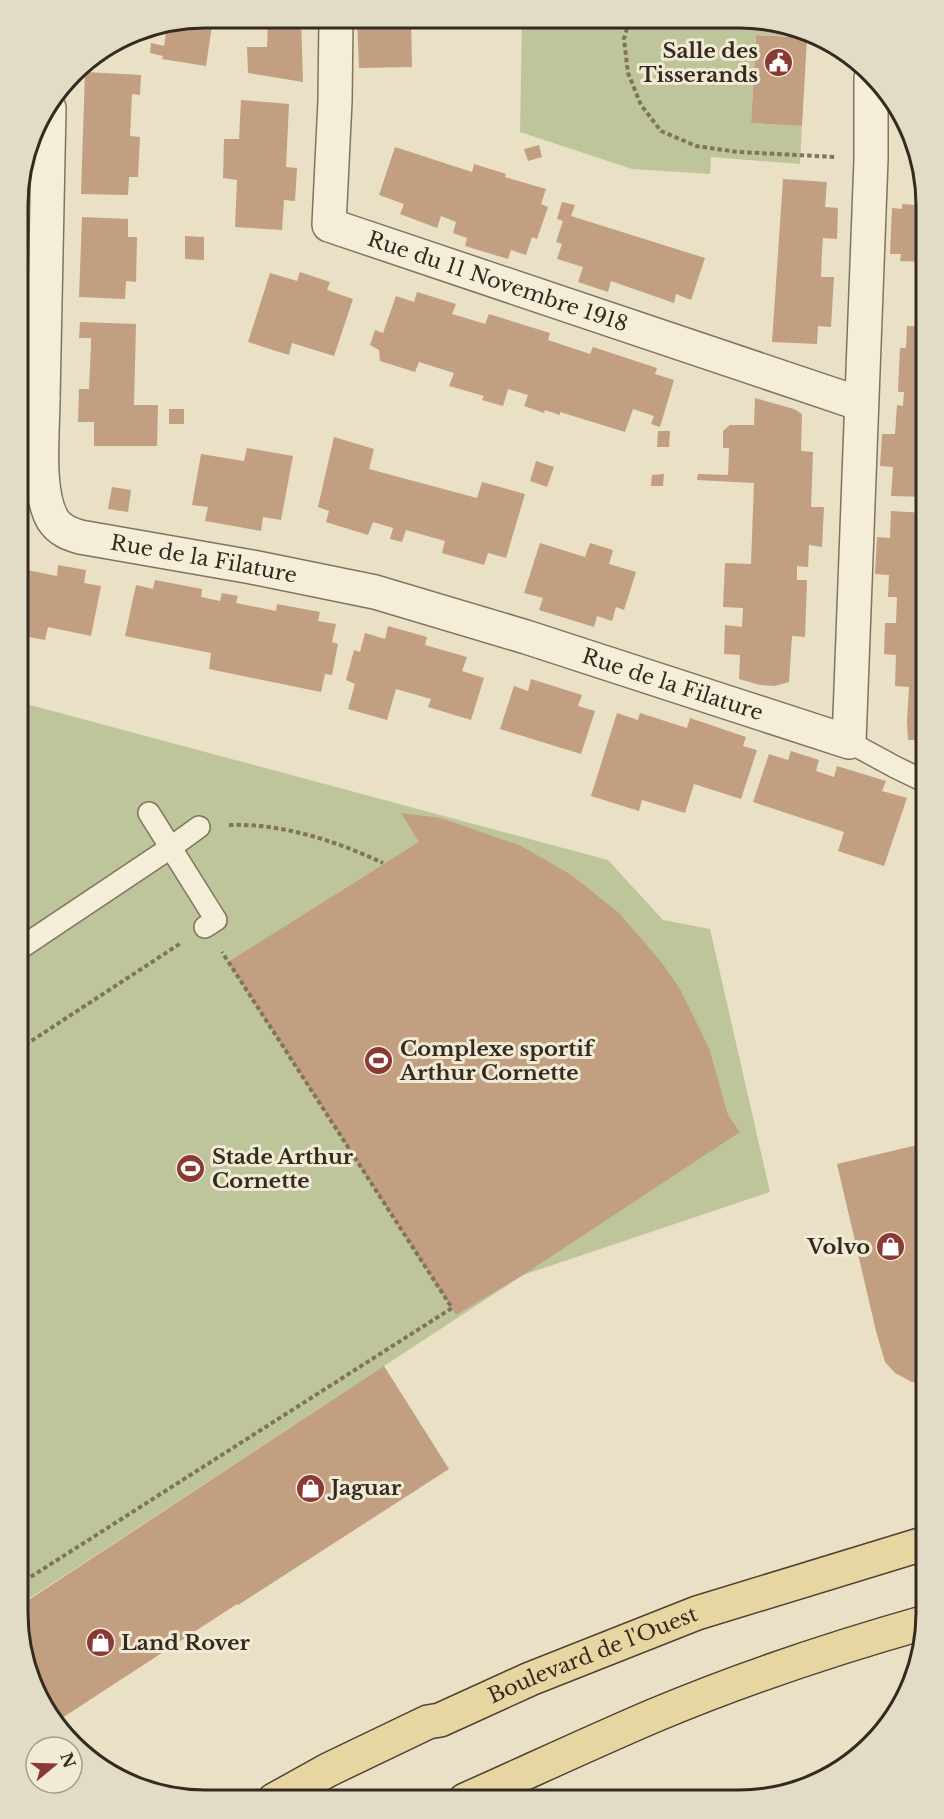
<svg xmlns="http://www.w3.org/2000/svg" width="944" height="1819" font-family="'Libre Baskerville',serif">
  <rect width="100%" height="100%" fill="#e9e0c6"/>
  <g fill="#bec59b">
    <path d="M 522,20 L 774,22 L 807,37 L 756,35 L 755,45 L 751,123 L 802,126 L 800,164 L 711,157 L 710,174 L 632,169 L 520,132 Z"/>
    <path d="M 19,702 L 608,860 L 663,920 L 710,929 L 770,1192 L 523,1275 L 18,1606 Z"/>
  </g>
  <g fill="#c29f80">
    <path d="M 268,18 L 301,19 L 303,82 L 248,73 L 247,47 L 267,47 Z"/>
    <path d="M 200,19 L 199,24 L 212,26 L 206,66 L 162,59 L 163,56 L 150,53 L 151,43 L 164,46 L 167,26 Z"/>
    <path d="M 357,19 L 411,19 L 412,67 L 359,68 Z"/>
    <path d="M 756,35 L 807,38 L 802,126 L 751,123 Z"/>
    <path d="M 85,72 L 141,75 L 140,95 L 132,94 L 130,136 L 140,137 L 138,177 L 129,177 L 128,195 L 81,194 Z"/>
    <path d="M 241,100 L 289,104 L 286,167 L 297,168 L 295,201 L 284,200 L 282,230 L 235,227 L 237,180 L 223,178 L 224,139 L 239,139 Z"/>
    <path d="M 539,145 L 542,157 L 528,161 L 524,149 Z"/>
    <path d="M 395,147 L 472,172 L 474,164 L 506,174 L 505,177 L 546,189 L 541,204 L 548,207 L 537,239 L 532,237 L 526,255 L 511,250 L 508,259 L 465,246 L 467,238 L 453,233 L 456,222 L 441,216 L 437,228 L 400,214 L 404,204 L 379,195 Z"/>
    <path d="M 783,179 L 827,182 L 825,207 L 838,208 L 837,239 L 823,238 L 822,251 L 821,277 L 834,277 L 831,327 L 818,326 L 817,344 L 772,342 Z"/>
    <path d="M 562,202 L 575,205 L 571,216 L 705,258 L 691,300 L 676,294 L 674,303 L 611,281 L 608,292 L 578,282 L 583,267 L 557,259 L 562,244 L 556,242 L 563,221 L 557,219 Z"/>
    <path d="M 902,204 L 926,206 L 926,262 L 900,261 L 901,254 L 890,254 L 892,208 L 902,209 Z"/>
    <path d="M 82,217 L 128,219 L 128,237 L 137,237 L 136,282 L 126,281 L 125,299 L 79,297 Z"/>
    <path d="M 185,236 L 204,237 L 204,260 L 185,259 Z"/>
    <path d="M 300,272 L 330,282 L 327,290 L 353,299 L 334,356 L 292,343 L 289,355 L 248,342 L 270,273 L 297,281 Z"/>
    <path d="M 417,292 L 456,304 L 452,314 L 459,316 L 485,324 L 489,314 L 550,333 L 548,340 L 590,354 L 593,347 L 657,368 L 655,374 L 674,380 L 660,427 L 651,424 L 654,416 L 633,409 L 625,432 L 560,412 L 560,415 L 545,410 L 544,413 L 524,406 L 528,395 L 508,389 L 503,406 L 482,400 L 484,396 L 449,386 L 454,373 L 419,362 L 415,372 L 380,361 L 379,350 L 370,345 L 375,330 L 383,333 L 396,296 L 414,302 Z"/>
    <path d="M 80,322 L 136,324 L 134,405 L 158,405 L 157,446 L 94,446 L 94,422 L 78,422 L 79,389 L 89,389 L 91,345 L 91,338 L 79,338 Z"/>
    <path d="M 907,326 L 926,327 L 926,497 L 891,496 L 893,467 L 880,466 L 882,434 L 895,434 L 897,405 L 903,406 L 904,392 L 898,392 L 900,348 L 906,348 Z"/>
    <path d="M 755,398 L 794,409 L 802,414 L 801,451 L 813,452 L 811,507 L 824,507 L 822,547 L 809,545 L 808,567 L 797,566 L 797,580 L 807,580 L 805,637 L 792,636 L 789,682 L 775,686 L 760,685 L 739,679 L 740,655 L 724,654 L 725,625 L 742,627 L 743,608 L 723,607 L 725,563 L 751,564 L 754,483 L 697,480 L 698,474 L 728,475 L 729,448 L 723,448 L 723,431 L 730,425 L 754,425 Z"/>
    <rect x="169" y="409" width="15" height="15"/>
    <path d="M 658,431 L 670,431 L 669,447 L 657,447 Z"/>
    <path d="M 334,437 L 374,449 L 369,469 L 477,498 L 482,482 L 525,494 L 506,558 L 488,553 L 484,565 L 442,553 L 445,541 L 406,530 L 402,542 L 390,539 L 393,528 L 373,522 L 368,535 L 326,522 L 329,511 L 318,507 Z"/>
    <path d="M 247,448 L 293,456 L 281,520 L 263,517 L 261,531 L 205,521 L 208,507 L 192,505 L 201,454 L 244,461 Z"/>
    <path d="M 536,461 L 554,467 L 547,487 L 530,481 Z"/>
    <path d="M 664,474 L 663,486 L 651,486 L 652,475 Z"/>
    <path d="M 112,487 L 131,490 L 128,512 L 108,509 Z"/>
    <path d="M 891,511 L 926,513 L 926,740 L 908,740 L 907,721 L 909,687 L 895,686 L 896,655 L 884,654 L 885,623 L 896,623 L 897,597 L 888,597 L 889,575 L 875,574 L 877,537 L 890,538 Z"/>
    <path d="M 540,543 L 585,557 L 590,543 L 613,550 L 609,564 L 636,572 L 624,610 L 616,607 L 612,621 L 597,616 L 594,627 L 539,610 L 543,598 L 524,593 Z"/>
    <path d="M 58,565 L 86,570 L 84,583 L 101,586 L 91,636 L 48,627 L 45,640 L 19,635 L 19,581 L 24,582 L 27,570 L 57,576 Z"/>
    <path d="M 155,580 L 202,589 L 201,597 L 220,601 L 222,593 L 238,596 L 236,603 L 276,611 L 277,604 L 320,612 L 318,621 L 336,624 L 332,642 L 338,644 L 332,675 L 325,674 L 321,692 L 209,669 L 211,653 L 125,636 L 136,585 L 153,589 Z"/>
    <path d="M 388,626 L 427,637 L 425,645 L 467,657 L 462,671 L 484,678 L 471,720 L 428,707 L 431,699 L 396,689 L 387,720 L 348,709 L 355,684 L 346,680 L 354,650 L 360,652 L 365,633 L 385,639 Z"/>
    <path d="M 531,679 L 582,695 L 578,706 L 595,711 L 581,754 L 500,729 L 514,686 L 528,691 Z"/>
    <path d="M 617,713 L 638,720 L 640,713 L 687,728 L 690,718 L 746,737 L 743,746 L 757,750 L 741,799 L 694,784 L 685,813 L 642,800 L 639,811 L 591,796 Z"/>
    <path d="M 791,751 L 819,760 L 816,771 L 834,777 L 837,766 L 863,774 L 886,781 L 882,791 L 907,798 L 884,866 L 838,851 L 844,832 L 753,802 L 769,754 L 788,760 Z"/>
    <path d="M 401,813 L 441,818 L 519,845 L 570,874 L 619,913 L 662,963 L 680,989 L 709,1048 L 728,1115 L 740,1132 L 523,1275 L 456,1315 L 228,962 L 419,842 Z"/>
    <path d="M 926,1143 L 926,1385 L 912,1382 L 895,1373 L 885,1362 L 876,1331 L 837,1164 Z"/>
    <path d="M 384,1366 L 449,1469 L 238,1605 L 237,1604 L 59,1720 L 28,1673 L 18,1607 Z"/>
  </g>
  <g fill="none" stroke-linecap="round" stroke-linejoin="round">
    <defs>
      <g id="service">
        <path d="M 849,742 L 895,767 L 926,782"/>
        <path d="M 149,813 L 216,920 L 205,927"/>
        <path d="M 19,949 L 170,848 L 199,827"/>
      </g>
      <g id="minor">
        <path id="s1" d="M 336,19 L 335,101 L 329,225 L 861,404"/>
        <path d="M 19,396 L 43,398 L 49,108"/>
        <path id="s2" d="M 43,398 C 43,432 36,492 53,520 C 59,530 70,534 80,537 L 252,567 L 375,592 L 526,637 L 849,742 L 871,159 L 871,78"/>
      </g>
      <g id="primary">
        <path id="s3" d="M 274,1800 L 328,1770 L 428,1722 L 440,1720 L 530,1679 L 697,1613 L 926,1543"/>
        <path d="M 465,1800 C 528,1772 590,1743 653,1716 C 741,1679 834,1648 926,1622"/>
      </g>
    </defs>
    <use href="#service" stroke="#82735e" stroke-width="24"/>
    <use href="#minor" stroke="#82735e" stroke-width="36"/>
    <use href="#primary" stroke="#504131" stroke-width="36"/>
    <g stroke="#82735e" stroke-width="4" stroke-dasharray="4.5 3" stroke-linecap="butt">
      <path d="M 629,21 L 624,39 L 628,73 L 641,105 L 661,131 L 696,146 L 738,152 L 836,157"/>
      <path d="M 229,825 C 282,823 336,841 383,863"/>
      <path d="M 19,1049 L 181,943"/>
      <path d="M 18,1585 L 452,1308 L 222,952"/>
    </g>
    <use href="#service" stroke="#f4edd8" stroke-width="21"/>
    <use href="#minor" stroke="#f4edd8" stroke-width="33"/>
    <use href="#primary" stroke="#e7d5a2" stroke-width="33"/>
  </g>
  <defs>
    <symbol id="civic-disc" viewBox="-11 -11 22 22"><circle r="9.5" fill="#8a3935" stroke="#f1ead4"/><path d="M-.6-6.5H3V-4.5H.6V-3L4-1V1h2V6H-6V1h2V-1L-.6-3ZM-1.2 2.5V6h2.4V2.5Z" fill="#fff"/></symbol>
    <symbol id="stadium-disc" viewBox="-11 -11 22 22"><circle r="9.5" fill="#8a3935" stroke="#f1ead4"/><path d="M0-5a6.5 5 0 1 0 0 10a6.5 5 0 1 0 0-10ZM-3.5-1.8h7v3.6h-7Z" fill="#fff"/></symbol>
    <symbol id="shop-disc" viewBox="-11 -11 22 22"><circle r="9.5" fill="#8a3935" stroke="#f1ead4"/><path d="M-5-2.5h2.3a2.7 3.5 0 0 1 5.4 0H5L5.5 6h-11ZM-1.5-2.5h3a1.5 2.3 0 0 0-3 0Z" fill="#fff"/></symbol>
  </defs>
  <g fill-rule="evenodd">
    <use href="#civic-disc" x="762" y="46" width="33" height="33"/>
    <use href="#stadium-disc" x="362" y="1044" width="33" height="33"/>
    <use href="#stadium-disc" x="174" y="1152" width="33" height="33"/>
    <use href="#shop-disc" x="874" y="1230" width="33" height="33"/>
    <use href="#shop-disc" x="294" y="1472" width="33" height="33"/>
    <use href="#shop-disc" x="84" y="1626" width="33" height="33"/>
  </g>
  <g text-anchor="middle" stroke-width="6" stroke-linejoin="round" paint-order="stroke">
    <g font-size="21" font-weight="bold" fill="#342a20" stroke="#f1ead4" text-anchor="start">
      <text x="758" y="58" text-anchor="end">Salle des<tspan x="758" dy="24">Tisserands</tspan></text>
      <text x="400" y="1056">Complexe sportif<tspan x="400" dy="24">Arthur Cornette</tspan></text>
      <text x="212" y="1164">Stade Arthur<tspan x="212" dy="24">Cornette</tspan></text>
      <text x="870" y="1254" text-anchor="end">Volvo</text>
      <text x="331" y="1495">Jaguar</text>
      <text x="121" y="1650">Land Rover</text>
    </g>
    <g font-size="21" fill="#342a20" stroke="#f1ead4">
      <text dy="7" stroke="none"><textPath href="#s1" startOffset="384">Rue du 11 Novembre 1918</textPath></text>
      <text dy="7" stroke="none"><textPath href="#s2" startOffset="282">Rue de la Filature</textPath></text>
      <text dy="7" stroke="none"><textPath href="#s2" startOffset="768">Rue de la Filature</textPath></text>
      <text dy="7" stroke="none"><textPath href="#s3" startOffset="351">Boulevard de l'Ouest</textPath></text>
    </g>
  </g>
  <path d="M0 0H944V1819H0ZM205 28H739A177 177 0 0 1 916 205V1613A177 177 0 0 1 739 1790H205A177 177 0 0 1 28 1613V205A177 177 0 0 1 205 28Z" fill="#e2dbc6" fill-rule="evenodd"/>
  <path fill="none" stroke="#342a20" stroke-width="3" d="M205 28H739A177 177 0 0 1 916 205V1613A177 177 0 0 1 739 1790H205A177 177 0 0 1 28 1613V205A177 177 0 0 1 205 28Z"/>
  <g transform="translate(54 1765) rotate(71)"><circle r="28" fill="#f1ead4" stroke="#a59d8c" stroke-width="1.5"/>
  <path d="M0-4.5L10 22L0 15L-10 22Z" fill="#8a3935"/>
  <text y="-9" font-size="16" font-weight="bold" text-anchor="middle" fill="#342a20">N</text>
  </g>
</svg>
